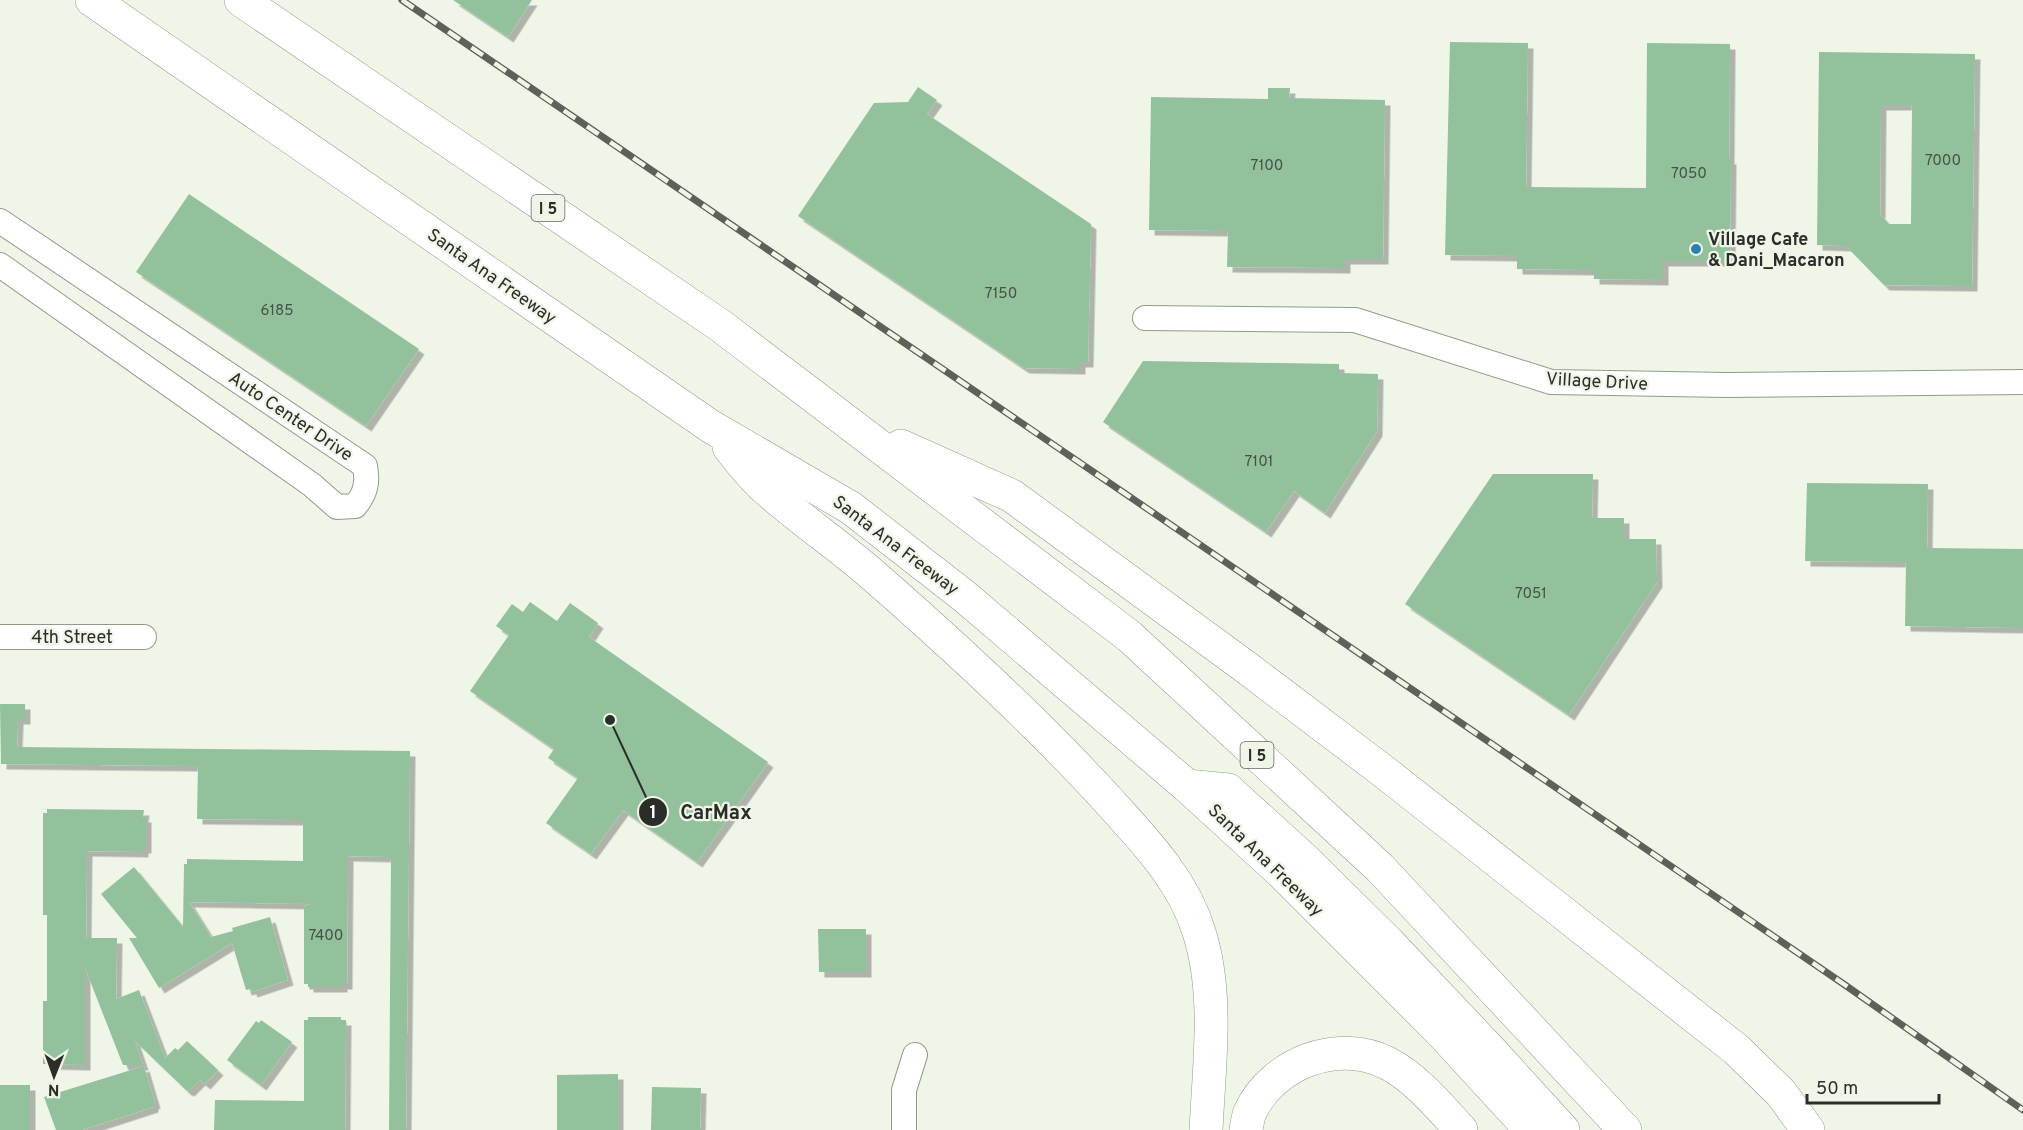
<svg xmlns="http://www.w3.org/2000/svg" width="2023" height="1130" font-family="Overpass,sans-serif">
  <defs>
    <filter id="shadow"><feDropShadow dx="5.5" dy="5.5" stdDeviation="0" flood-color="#0004"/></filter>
  </defs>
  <rect width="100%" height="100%" fill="#eff6e8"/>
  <g fill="#92c19c" fill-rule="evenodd" filter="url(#shadow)">
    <path d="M 453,0 L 532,0 L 508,37 Z"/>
    <path d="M 1450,42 L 1528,43 L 1526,187 L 1646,188 L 1647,43 L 1730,44 L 1729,159 L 1731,159 L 1730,261 L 1663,261 L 1663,280 L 1594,279 L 1594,270 L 1517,269 L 1517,256 L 1445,255 Z"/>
    <path d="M 1819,52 L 1975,54 L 1972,286 L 1884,285 L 1846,246 L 1817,245 ZM 1881,105 L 1912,105 L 1911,224 L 1889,224 L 1880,214 Z"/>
    <path d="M 918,87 L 937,100 L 927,114 L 1091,224 L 1088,362 L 1080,362 L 1080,369 L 1024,368 L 798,216 L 874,103 L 908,102 Z"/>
    <path d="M 1268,88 L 1290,88 L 1289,98 L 1385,100 L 1383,259 L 1345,259 L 1345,268 L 1227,267 L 1228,231 L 1149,230 L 1151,97 L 1268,99 Z"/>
    <path d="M 189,194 L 419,349 L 366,426 L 136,272 Z"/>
    <path d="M 1143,361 L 1339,364 L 1339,373 L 1378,374 L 1377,431 L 1325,513 L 1294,491 L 1266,532 L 1103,422 Z"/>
    <path d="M 1493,474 L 1593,474 L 1592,518 L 1624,518 L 1624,539 L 1656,539 L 1657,582 L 1569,715 L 1405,604 Z"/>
    <path d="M 1807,483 L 1928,484 L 1927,548 L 2023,549 L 2023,628 L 1905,626 L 1906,562 L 1805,561 Z"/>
    <path d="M 530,602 L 557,621 L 570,603 L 598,623 L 589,637 L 768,762 L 697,862 L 623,810 L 591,854 L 546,823 L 578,778 L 548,758 L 554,749 L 470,691 L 509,635 L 496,626 L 512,604 L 523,612 Z"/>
    <path d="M 0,704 L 25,704 L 25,719 L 18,719 L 17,747 L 410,751 L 406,1130 L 389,1130 L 391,857 L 348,856 L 347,984 L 342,984 L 342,987 L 308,987 L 308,984 L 304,984 L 304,906 L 311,904 L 189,902 L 211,937 L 233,931 L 232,928 L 270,917 L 288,980 L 252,992 L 251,989 L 246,990 L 232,943 L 159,988 L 129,938 L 137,938 L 101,894 L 134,867 L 183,927 L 184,864 L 187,864 L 187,859 L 303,861 L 303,820 L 197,819 L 198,766 L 1,764 Z"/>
    <path d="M 47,809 L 144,810 L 143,817 L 146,817 L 146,848 L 143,848 L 143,852 L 87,851 L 86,938 L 117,938 L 116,999 L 139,990 L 165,1058 L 175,1048 L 178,1050 L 187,1041 L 218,1070 L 205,1084 L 200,1080 L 189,1091 L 186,1090 L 135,1041 L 143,1065 L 123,1065 L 85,968 L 85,1065 L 43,1064 L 43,1001 L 47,1001 L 47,915 L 43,915 L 43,813 L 47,813 Z"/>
    <path d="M 818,929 L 866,929 L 866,972 L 819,972 Z"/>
    <path d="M 308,1017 L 341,1017 L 341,1020 L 346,1020 L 345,1130 L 214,1130 L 215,1100 L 304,1101 L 304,1020 L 308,1020 Z"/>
    <path d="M 261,1020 L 292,1042 L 261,1085 L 227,1060 L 256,1021 L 259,1023 Z"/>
    <path d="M 144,1066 L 155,1103 L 153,1104 L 153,1107 L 82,1130 L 56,1130 L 44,1097 Z"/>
    <path d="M 618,1074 L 618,1130 L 557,1130 L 557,1075 Z"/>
    <rect x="0" y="1085" width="30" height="45"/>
    <path d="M 652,1087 L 701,1088 L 700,1130 L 651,1130 Z"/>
  </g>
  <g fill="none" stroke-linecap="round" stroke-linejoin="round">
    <defs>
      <g id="minor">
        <path d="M 0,221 L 365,466 C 368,482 366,493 355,506 L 337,507 L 312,485 L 0,265"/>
        <path d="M 1145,318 L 1355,320 L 1551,382 L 1727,385 L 2023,382"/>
        <path d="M 0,637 L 144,637"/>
        <path d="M 904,1130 L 904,1090 L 915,1055"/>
      </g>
      <g id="highway">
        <path d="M 92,0 L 710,426 L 851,508 L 964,596 L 1187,786 L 1280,871 L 1443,1034 L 1531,1130"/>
        <path d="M 241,0 L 721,326 L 1129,636 L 1380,868 L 1625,1130"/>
        <path d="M 901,446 L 1012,496 L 1243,665 L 1383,771 L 1737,1050 L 1781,1093 L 1808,1130"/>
        <path d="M 729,447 C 740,461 751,476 765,488 C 797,517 834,542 867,570 C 951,643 1032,717 1107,799 C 1143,839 1183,879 1199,932 C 1219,994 1209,1066 1206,1130"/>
        <path d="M 1187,786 L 1228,790 L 1304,859 L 1388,942 L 1492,1052 L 1563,1130"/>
        <path d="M 1246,1130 C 1247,1124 1248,1117 1250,1112 C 1273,1063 1338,1038 1387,1063 C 1414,1076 1441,1108 1461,1130"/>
      </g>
    </defs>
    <use href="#minor" stroke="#939a8c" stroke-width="26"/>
    <use href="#highway" stroke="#939a8c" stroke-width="34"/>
    <use href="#minor" stroke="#fff" stroke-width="24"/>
    <use href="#highway" stroke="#fff" stroke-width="33"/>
    <defs>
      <path id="rail" d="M 402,0 L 1845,985 L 2023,1110"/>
    </defs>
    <use href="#rail" stroke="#5d6159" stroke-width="7"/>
    <use href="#rail" stroke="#eff6e8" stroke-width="4.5" stroke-dasharray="14" stroke-linecap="butt"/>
  </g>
  <circle fill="#2d81b1" stroke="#eff6e8" stroke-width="2" cx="1696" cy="249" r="6"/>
  <g text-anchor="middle" stroke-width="4.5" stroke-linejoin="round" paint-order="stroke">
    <g font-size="15" fill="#445245">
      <text x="1943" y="165">7000</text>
      <text x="1267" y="170">7100</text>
      <text x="1689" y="178">7050</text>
      <text x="1001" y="298">7150</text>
      <text x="277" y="315">6185</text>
      <text x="1259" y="466">7101</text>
      <text x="1531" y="598">7051</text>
      <text x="326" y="940">7400</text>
    </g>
    <g fill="#eff6e8" stroke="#656962" stroke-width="1.5">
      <rect x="531.5" y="195" width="33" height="26" rx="4.5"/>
      <rect x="1240.5" y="742" width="33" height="26" rx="4.5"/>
    </g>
    <g font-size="16" font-weight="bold" fill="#2a2d28">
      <text x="548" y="214">I 5</text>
      <text x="1257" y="761">I 5</text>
    </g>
    <g font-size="18" font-weight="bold" fill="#2a2d28" stroke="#eff6e8" text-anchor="start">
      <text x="1708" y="245">Village Cafe<tspan x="1708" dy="21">&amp; Dani_Macaron</tspan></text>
    </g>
    <g font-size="18" fill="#2a2d28" stroke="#eff6e8">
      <text transform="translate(492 276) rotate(35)" y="6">Santa Ana Freeway</text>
      <text transform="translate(1597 381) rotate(3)" y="6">Village Drive</text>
      <text transform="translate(291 416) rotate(34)" y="6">Auto Center Drive</text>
      <text transform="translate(896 545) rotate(37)" y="6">Santa Ana Freeway</text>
      <text x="72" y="643">4th Street</text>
      <text transform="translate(1266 860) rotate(44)" y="6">Santa Ana Freeway</text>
    </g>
  </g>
  <path fill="none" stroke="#2a2d28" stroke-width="2" d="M610 720L653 812"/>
  <g fill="#2a2d28" stroke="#eff6e8" stroke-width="2">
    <circle cx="610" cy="720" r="6"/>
    <circle cx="653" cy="812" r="15"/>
  </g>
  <g font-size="18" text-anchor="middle" font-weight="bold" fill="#fff">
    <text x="653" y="818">1</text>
  </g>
  <g font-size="20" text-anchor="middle" font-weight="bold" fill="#2a2d28" stroke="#eff6e8" stroke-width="4.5" stroke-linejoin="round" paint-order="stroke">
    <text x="716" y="819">CarMax</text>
  </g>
  <g transform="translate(54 1076) rotate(181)" stroke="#eff6e8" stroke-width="4.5" paint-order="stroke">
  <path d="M0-4.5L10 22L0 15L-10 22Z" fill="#2a2d28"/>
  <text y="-9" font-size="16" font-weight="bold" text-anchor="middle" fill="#2a2d28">N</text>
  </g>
  <path d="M1807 1094v9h132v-9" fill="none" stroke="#2a2d28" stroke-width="3"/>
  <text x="1816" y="1094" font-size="18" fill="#2a2d28" stroke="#eff6e8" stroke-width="4.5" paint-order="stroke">50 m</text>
</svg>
